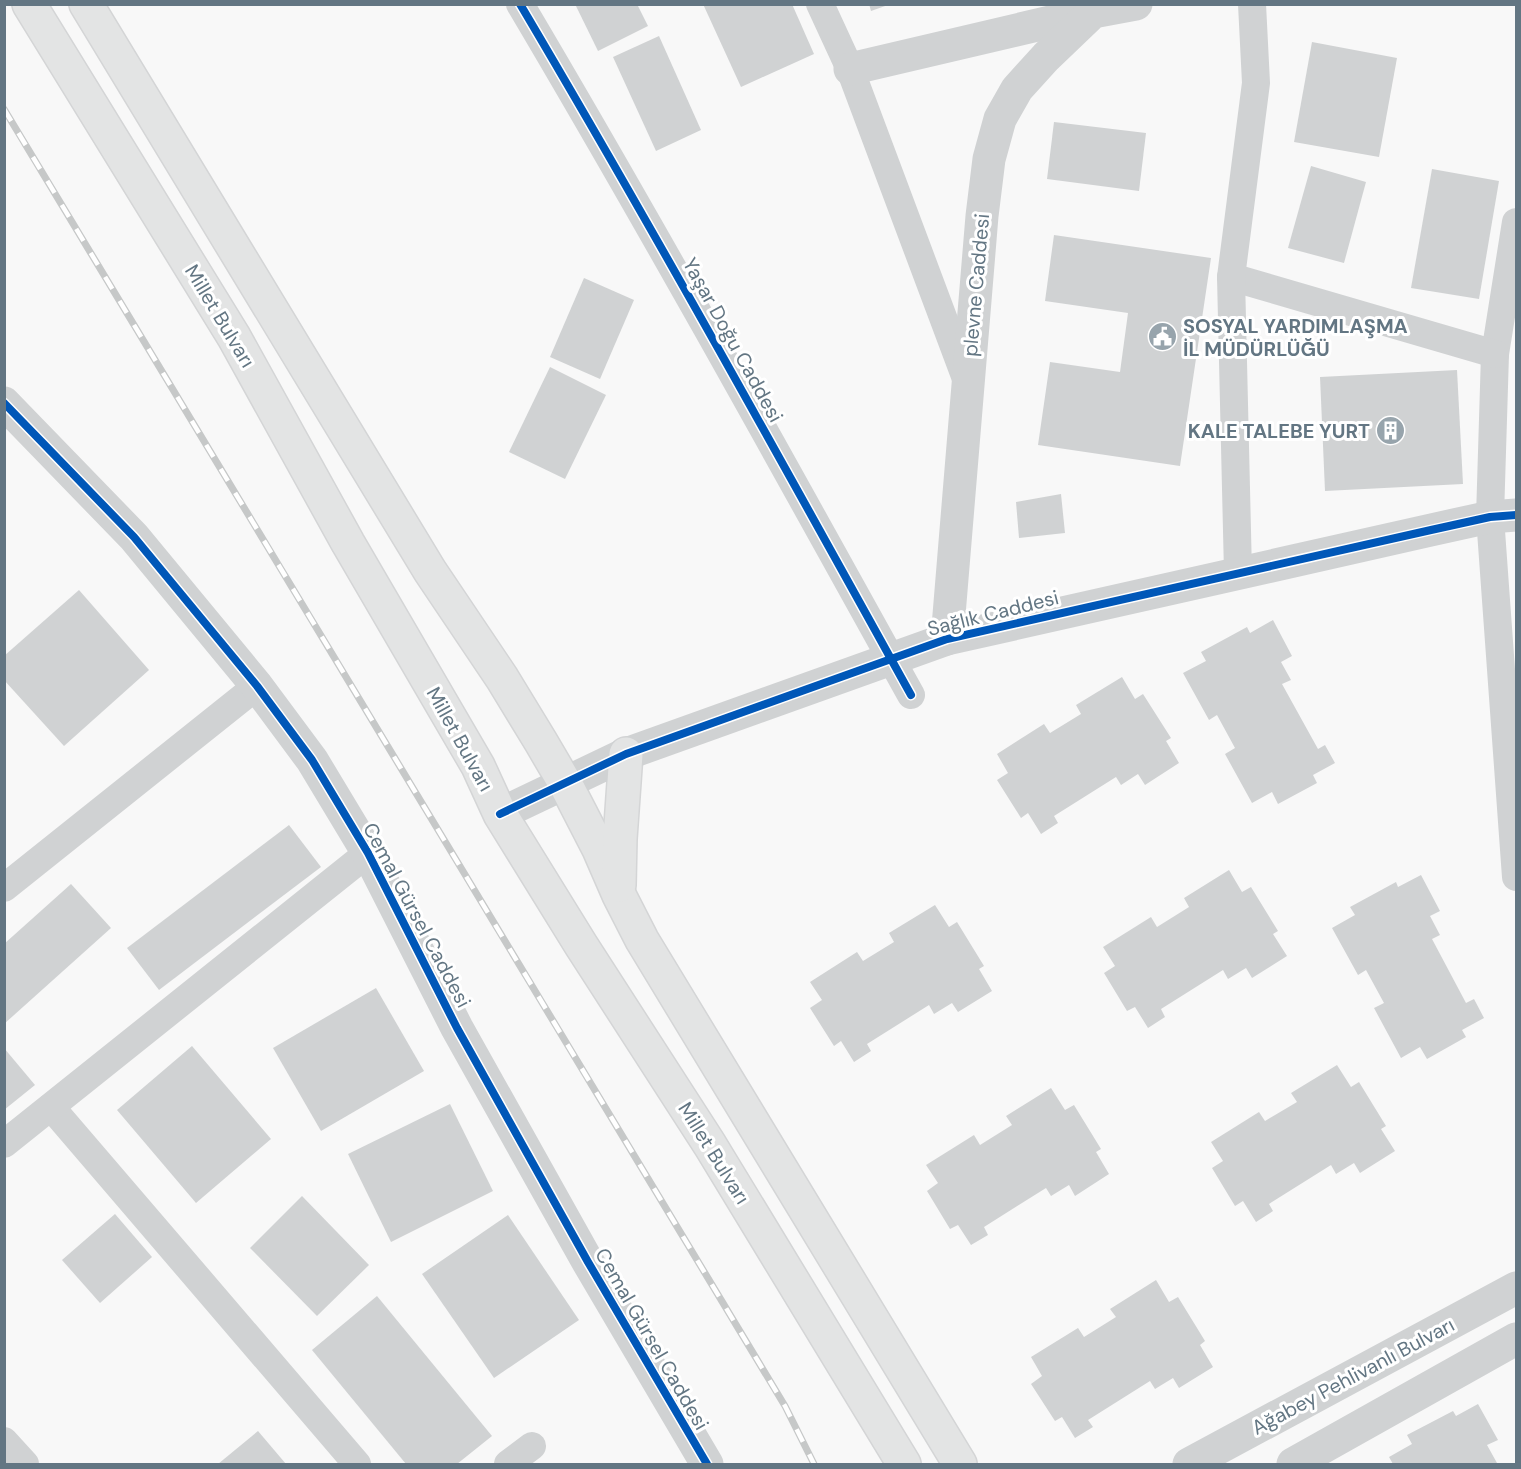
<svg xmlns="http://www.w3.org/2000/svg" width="1521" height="1469" font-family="'DM Sans',sans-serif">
  <rect width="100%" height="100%" fill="#f8f8f8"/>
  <g fill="#d0d2d3">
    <path d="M 575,4 L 637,4 L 648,26 L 598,51 Z"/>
    <path d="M 703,4 L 792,4 L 814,54 L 741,87 Z"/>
    <path d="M 869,4 L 888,4 L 888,5 L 871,11 Z"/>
    <path d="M 659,36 L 701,130 L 656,151 L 613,57 Z"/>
    <path d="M 1312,42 L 1397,58 L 1379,157 L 1294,142 Z"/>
    <path d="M 1054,122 L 1146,133 L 1139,191 L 1047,179 Z"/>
    <path d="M 1311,166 L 1366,182 L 1344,263 L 1288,248 Z"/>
    <path d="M 1432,169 L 1499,181 L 1479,299 L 1411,288 Z"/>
    <path d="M 1054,235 L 1211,258 L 1180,466 L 1038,445 L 1050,362 L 1120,372 L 1128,313 L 1045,301 Z"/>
    <path d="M 584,278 L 634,300 L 600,379 L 550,357 Z"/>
    <path d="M 550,367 L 606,395 L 565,479 L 509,452 Z"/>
    <path d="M 1457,370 L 1463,484 L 1325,491 L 1320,377 Z"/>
    <path d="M 1061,494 L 1065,533 L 1019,538 L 1016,502 Z"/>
    <path d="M 79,590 L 149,670 L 64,746 L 4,680 L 4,656 Z"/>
    <path d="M 1273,620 L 1292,656 L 1281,662 L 1291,680 L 1282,684 L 1318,749 L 1325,745 L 1335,763 L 1313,775 L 1317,783 L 1278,804 L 1272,792 L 1252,803 L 1225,754 L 1235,748 L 1217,715 L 1209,720 L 1183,673 L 1206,661 L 1201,652 L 1247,627 L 1250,633 Z"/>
    <path d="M 1122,677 L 1135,699 L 1143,694 L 1171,738 L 1166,741 L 1179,763 L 1145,785 L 1138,774 L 1121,785 L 1116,777 L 1054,816 L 1058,823 L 1041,834 L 1028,813 L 1021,818 L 997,780 L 1008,773 L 997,754 L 1044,724 L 1050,733 L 1081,714 L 1076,705 Z"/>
    <path d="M 289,825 L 321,867 L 159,990 L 127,948 Z"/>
    <path d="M 1229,870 L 1242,892 L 1251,887 L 1278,931 L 1273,934 L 1287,956 L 1252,978 L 1246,968 L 1228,979 L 1223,970 L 1161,1009 L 1165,1017 L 1148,1028 L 1135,1007 L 1127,1011 L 1104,973 L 1115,966 L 1103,947 L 1151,917 L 1157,927 L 1189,907 L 1184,898 Z"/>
    <path d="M 1421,875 L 1440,911 L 1430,916 L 1440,935 L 1432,939 L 1466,1003 L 1474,999 L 1484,1018 L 1462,1030 L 1466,1037 L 1427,1059 L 1420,1047 L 1401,1058 L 1374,1008 L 1384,1003 L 1366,970 L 1358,975 L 1332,928 L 1355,915 L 1350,907 L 1396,882 L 1398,887 Z"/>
    <path d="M 71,884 L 111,928 L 4,1024 L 4,944 Z"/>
    <path d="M 935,905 L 949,927 L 957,922 L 984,966 L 979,969 L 992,991 L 958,1012 L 952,1003 L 934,1014 L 929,1005 L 867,1044 L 871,1051 L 854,1062 L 841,1041 L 834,1046 L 810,1008 L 822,1000 L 810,982 L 857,952 L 863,961 L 894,942 L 889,933 Z"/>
    <path d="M 376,988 L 424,1071 L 321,1131 L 273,1048 Z"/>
    <path d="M 192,1046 L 271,1139 L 196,1203 L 117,1110 Z"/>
    <path d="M 4,1048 L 35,1085 L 4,1110 Z"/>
    <path d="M 1337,1065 L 1351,1087 L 1359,1082 L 1386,1126 L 1381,1129 L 1395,1151 L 1360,1173 L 1354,1163 L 1336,1174 L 1331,1165 L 1269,1204 L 1273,1211 L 1256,1222 L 1243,1201 L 1235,1206 L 1212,1168 L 1223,1161 L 1211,1142 L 1259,1112 L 1265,1121 L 1297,1102 L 1291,1093 Z"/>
    <path d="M 1051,1088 L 1065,1110 L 1074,1105 L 1101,1149 L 1096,1152 L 1109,1174 L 1075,1196 L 1069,1185 L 1051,1196 L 1046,1188 L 984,1227 L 988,1235 L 971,1245 L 958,1225 L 950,1229 L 927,1191 L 938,1183 L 926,1165 L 974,1135 L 980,1145 L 1012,1125 L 1006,1116 Z"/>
    <path d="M 450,1104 L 493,1191 L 391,1242 L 348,1154 Z"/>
    <path d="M 302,1196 L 369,1265 L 317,1316 L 250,1248 Z"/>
    <path d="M 115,1214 L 152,1257 L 100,1303 L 62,1260 Z"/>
    <path d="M 508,1215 L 579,1320 L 494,1378 L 422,1274 Z"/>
    <path d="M 1156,1280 L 1169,1302 L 1178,1297 L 1205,1341 L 1200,1345 L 1213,1367 L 1179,1388 L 1173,1378 L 1155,1389 L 1150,1381 L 1088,1420 L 1093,1427 L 1075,1438 L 1062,1417 L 1055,1421 L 1031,1384 L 1042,1376 L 1031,1357 L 1078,1328 L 1084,1337 L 1116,1317 L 1110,1309 Z"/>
    <path d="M 377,1296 L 492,1436 L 457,1464 L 406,1464 L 312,1350 Z"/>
    <path d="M 1478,1404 L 1498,1440 L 1487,1445 L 1497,1463 L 1393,1464 L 1389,1457 L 1412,1444 L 1407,1435 L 1453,1411 L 1456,1416 Z"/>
    <path d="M 258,1431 L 286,1464 L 218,1464 Z"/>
  </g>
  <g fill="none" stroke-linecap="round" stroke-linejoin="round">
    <defs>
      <g id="primary">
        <path d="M 29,4 L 234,337 L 348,543 L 478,766 L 500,814 L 581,945 L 710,1145 L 904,1464"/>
        <path d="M 86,4 L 430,571 L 502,678 L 541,742 L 565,783 L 599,849 L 619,895 L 642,940 L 960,1464"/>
        <path d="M 619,885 L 620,839 L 626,754"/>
      </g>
    </defs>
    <use href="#primary" stroke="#d4d5d6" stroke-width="36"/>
    <g stroke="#d0d2d3" stroke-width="28">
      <path d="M 520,4 C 655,232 783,464 911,695"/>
      <path d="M 820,4 L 850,69 L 968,384"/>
      <path d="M 1516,222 L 1495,354 L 1490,517 L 1516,877"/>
      <path d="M 1231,277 L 1495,354"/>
      <path d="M 1238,573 L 1231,277 L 1256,83 L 1252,4"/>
      <path d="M 4,888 L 257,686"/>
      <path d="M 51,1107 L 357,1464"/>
      <path d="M 4,1144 L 368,853"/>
      <path d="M 4,1441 L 25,1464"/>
      <path d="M 508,1464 L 532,1446"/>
    </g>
    <g stroke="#d0d2d3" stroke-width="33">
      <path d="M 850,69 L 1093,12"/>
      <path d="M 4,403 L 134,537 L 257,686 L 312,760 L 368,853 L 457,1028 L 588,1262 L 707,1464"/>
      <path d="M 947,639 L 982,216 L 989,159 L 1000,119 L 1017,89 L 1046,57 L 1093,12 L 1136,4"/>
      <path d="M 500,814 L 626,754 L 947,639 L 1431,530 L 1490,517 L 1516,515"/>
      <path d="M 1189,1464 L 1516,1288"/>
      <path d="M 1293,1464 L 1516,1339"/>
    </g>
    <use href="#primary" stroke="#e3e4e4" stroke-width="33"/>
    <defs>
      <path id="rail" d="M 4,109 L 785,1406 L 814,1464"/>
    </defs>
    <use href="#rail" stroke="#c6c8c8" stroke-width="7"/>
    <use href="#rail" stroke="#fff" stroke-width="4.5" stroke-dasharray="14" stroke-linecap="butt"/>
    <defs>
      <g id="cycleway">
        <path d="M 520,4 C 655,232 783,464 911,695"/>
        <path d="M 4,403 L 134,537 L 257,686 L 312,760 L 368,853 L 457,1028 L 588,1262 L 707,1464"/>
        <path d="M 500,814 L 626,754 L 947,639 L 1431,530 L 1490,517 L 1516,515"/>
      </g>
    </defs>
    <use href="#cycleway" stroke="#fff" stroke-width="11"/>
    <use href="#cycleway" stroke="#0057b8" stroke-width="8"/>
  </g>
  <defs>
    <symbol id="civic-disc" viewBox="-11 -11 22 22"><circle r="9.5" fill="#97a4ac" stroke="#fff"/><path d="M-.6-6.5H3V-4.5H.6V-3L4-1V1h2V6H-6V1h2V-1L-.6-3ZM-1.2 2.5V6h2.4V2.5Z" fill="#fff"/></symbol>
    <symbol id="building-disc" viewBox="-11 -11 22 22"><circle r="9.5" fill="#97a4ac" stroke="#fff"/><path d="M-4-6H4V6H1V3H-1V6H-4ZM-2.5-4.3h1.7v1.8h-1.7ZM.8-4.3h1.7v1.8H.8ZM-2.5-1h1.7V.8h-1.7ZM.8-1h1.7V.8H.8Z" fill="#fff"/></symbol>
  </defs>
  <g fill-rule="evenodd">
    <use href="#civic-disc" x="1146" y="320" width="33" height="33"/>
    <use href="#building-disc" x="1374" y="414" width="33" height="33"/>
  </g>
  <g text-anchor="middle" stroke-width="6" stroke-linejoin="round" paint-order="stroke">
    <g font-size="20" fill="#637683" stroke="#fff">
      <text transform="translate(976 285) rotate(-85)" y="7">plevne Caddesi</text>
      <text transform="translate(220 316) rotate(59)" y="7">Millet Bulvarı</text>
      <text transform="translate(733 340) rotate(61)" y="7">Yaşar Doğu Caddesi</text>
      <text transform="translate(993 613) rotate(-14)" y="7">Sağlık Caddesi</text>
      <text transform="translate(460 739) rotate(61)" y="7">Millet Bulvarı</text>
      <text transform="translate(417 915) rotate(62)" y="7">Cemal Gürsel Caddesi</text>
      <text transform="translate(714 1153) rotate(58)" y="7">Millet Bulvarı</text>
      <text transform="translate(652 1339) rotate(60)" y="7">Cemal Gürsel Caddesi</text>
      <text transform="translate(1353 1376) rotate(-28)" y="7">Ağabey Pehlivanlı Bulvarı</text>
    </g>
    <g font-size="20" font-weight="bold" fill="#637683" stroke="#fff" text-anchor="start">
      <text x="1183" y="333">SOSYAL YARDIMLAŞMA<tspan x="1183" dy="23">İL MÜDÜRLÜĞÜ</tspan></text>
      <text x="1370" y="438" text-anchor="end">KALE TALEBE YURT</text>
    </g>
  </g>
  <rect width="1521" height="1469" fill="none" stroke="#637683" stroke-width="12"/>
</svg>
